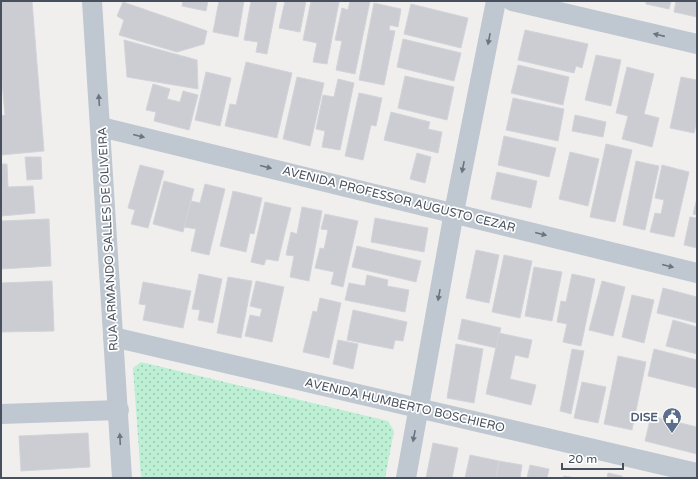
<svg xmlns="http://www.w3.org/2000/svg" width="698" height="479" font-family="'Varela Round',sans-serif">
  <defs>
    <pattern id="grass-dots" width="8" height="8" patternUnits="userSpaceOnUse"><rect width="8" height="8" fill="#bdefd4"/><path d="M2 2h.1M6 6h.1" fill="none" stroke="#9bc4af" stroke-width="1.8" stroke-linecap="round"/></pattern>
  </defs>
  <rect width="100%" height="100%" fill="#f1efee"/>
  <path fill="url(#grass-dots)" d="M 141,362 L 388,421 L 394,431 L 385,478 L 141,478 L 133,368 Z"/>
  <g fill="#cbcdd3" stroke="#d2d4da">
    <path d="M 1,1 L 32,1 L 44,151 L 1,155 L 1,116 L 5,115 L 1,71 Z"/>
    <path d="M 183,1 L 208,1 L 206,11 L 182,6 Z"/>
    <path d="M 219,1 L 244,1 L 238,37 L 213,32 Z"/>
    <path d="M 251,1 L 277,1 L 267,54 L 256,52 L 258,42 L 244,40 Z"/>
    <path d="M 285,1 L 306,1 L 300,32 L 279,28 Z"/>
    <path d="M 311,1 L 339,2 L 327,64 L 313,62 L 317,43 L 303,40 Z"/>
    <path d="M 350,1 L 370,1 L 355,74 L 336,70 L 342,41 L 335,40 L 342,8 L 348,10 Z"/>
    <path d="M 646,1 L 671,1 L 669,9 L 646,4 Z"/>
    <path d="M 676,1 L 697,1 L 697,17 L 674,12 Z"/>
    <path d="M 123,2 L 207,31 L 204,44 L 177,52 L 119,35 L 124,20 L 117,16 Z"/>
    <path d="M 374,3 L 401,9 L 398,27 L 390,25 L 389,30 L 395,31 L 384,85 L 359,80 Z"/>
    <path d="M 411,4 L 468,18 L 461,48 L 404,34 Z"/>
    <path d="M 525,30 L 588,44 L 582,68 L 576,66 L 574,73 L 518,60 Z"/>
    <path d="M 403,39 L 461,53 L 454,81 L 397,67 Z"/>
    <path d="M 124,40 L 197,60 L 198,89 L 127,77 Z"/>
    <path d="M 596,55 L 621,60 L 611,106 L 585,100 Z"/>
    <path d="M 246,62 L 292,73 L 277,138 L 225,126 L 230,104 L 236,105 Z"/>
    <path d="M 518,65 L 569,77 L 563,105 L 511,93 Z"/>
    <path d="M 627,67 L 654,74 L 644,114 L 659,118 L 652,147 L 622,139 L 628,116 L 616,113 Z"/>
    <path d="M 206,72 L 231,78 L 220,126 L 195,120 Z"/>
    <path d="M 405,76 L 454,87 L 447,120 L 398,108 Z"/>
    <path d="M 297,77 L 324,83 L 310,146 L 283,139 Z"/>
    <path d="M 681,77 L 697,80 L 697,122 L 694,133 L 670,128 Z"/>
    <path d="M 338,79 L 354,83 L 340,150 L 322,147 L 325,131 L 316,129 L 323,95 L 334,97 Z"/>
    <path d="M 153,84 L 170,89 L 167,99 L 180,102 L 183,91 L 198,95 L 189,130 L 154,121 L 156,112 L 146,110 Z"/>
    <path d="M 359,93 L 382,98 L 376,126 L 371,125 L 363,160 L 345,156 Z"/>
    <path d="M 513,98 L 564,109 L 558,141 L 506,130 Z"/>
    <path d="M 391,112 L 430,122 L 428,129 L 442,132 L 438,153 L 384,140 Z"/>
    <path d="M 575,115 L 606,122 L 603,137 L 572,131 Z"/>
    <path d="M 504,136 L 556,148 L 549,177 L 498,165 Z"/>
    <path d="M 606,144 L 632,150 L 615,222 L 590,217 Z"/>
    <path d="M 570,152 L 599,159 L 588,206 L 559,199 Z"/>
    <path d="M 417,153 L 431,157 L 425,183 L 410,179 Z"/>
    <path d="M 25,157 L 41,157 L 42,179 L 27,180 Z"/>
    <path d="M 636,161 L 659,166 L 645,230 L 623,225 Z"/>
    <path d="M 1,164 L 7,164 L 8,187 L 33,186 L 35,213 L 1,216 Z"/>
    <path d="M 140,165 L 164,171 L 148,228 L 131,224 L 135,210 L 128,208 Z"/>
    <path d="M 662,165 L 689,172 L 674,237 L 650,232 L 655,213 L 661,214 L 664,200 L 655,198 Z"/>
    <path d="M 497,172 L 537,181 L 531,208 L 491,199 Z"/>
    <path d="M 164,181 L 194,189 L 183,232 L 153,224 Z"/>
    <path d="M 205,184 L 225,189 L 209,255 L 191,251 L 196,229 L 184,227 L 191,201 L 200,203 Z"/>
    <path d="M 233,191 L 262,198 L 254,234 L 250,233 L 246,252 L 220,246 Z"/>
    <path d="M 697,198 L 697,215 L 693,214 Z"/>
    <path d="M 265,202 L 291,208 L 278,261 L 266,259 L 264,265 L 251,262 Z"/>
    <path d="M 302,207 L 322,211 L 309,281 L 290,277 L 294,256 L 286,255 L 291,232 L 297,234 Z"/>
    <path d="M 325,214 L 358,221 L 343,287 L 331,284 L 334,272 L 315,268 L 320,248 L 324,249 L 328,230 L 321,229 Z"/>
    <path d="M 690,217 L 697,218 L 697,248 L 684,245 Z"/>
    <path d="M 375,218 L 428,228 L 424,252 L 371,242 Z"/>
    <path d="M 49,219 L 51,266 L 1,269 L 1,221 Z"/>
    <path d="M 357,246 L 421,261 L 416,282 L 352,267 Z"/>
    <path d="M 476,250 L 499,255 L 489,303 L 466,298 Z"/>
    <path d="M 504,255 L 532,261 L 520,318 L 492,312 Z"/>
    <path d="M 534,267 L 562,272 L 552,321 L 525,316 Z"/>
    <path d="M 199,274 L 222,279 L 213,323 L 198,320 L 200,310 L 192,309 Z"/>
    <path d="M 572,274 L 595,279 L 581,346 L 563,342 L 567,324 L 557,322 L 561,301 L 566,302 Z"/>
    <path d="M 367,275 L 388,280 L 387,286 L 409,290 L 405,312 L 345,300 L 349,283 L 365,286 Z"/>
    <path d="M 228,277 L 252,281 L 241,338 L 217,333 Z"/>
    <path d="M 52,281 L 54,331 L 1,332 L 1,283 Z"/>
    <path d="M 256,281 L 284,287 L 272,342 L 245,336 L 250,315 L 260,317 L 262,309 L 250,306 Z"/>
    <path d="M 602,281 L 625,287 L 613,336 L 589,330 Z"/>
    <path d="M 143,282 L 191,291 L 183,328 L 143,320 L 146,305 L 139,304 Z"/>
    <path d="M 663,288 L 697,297 L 697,323 L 657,313 Z"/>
    <path d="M 632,295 L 654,300 L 644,343 L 622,337 Z"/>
    <path d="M 320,298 L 341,303 L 329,358 L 303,352 L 313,311 L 317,312 Z"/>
    <path d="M 353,310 L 407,322 L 403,341 L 395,340 L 393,349 L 347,340 Z"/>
    <path d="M 462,319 L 501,328 L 496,348 L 458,339 Z"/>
    <path d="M 673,320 L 697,327 L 697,354 L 666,346 Z"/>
    <path d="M 499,333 L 532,340 L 528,358 L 515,355 L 510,379 L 536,385 L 531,405 L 486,394 Z"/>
    <path d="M 338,340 L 358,344 L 353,369 L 333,364 Z"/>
    <path d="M 456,344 L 483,349 L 474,403 L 447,398 Z"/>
    <path d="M 572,349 L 584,351 L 571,414 L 560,411 Z"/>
    <path d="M 654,349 L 697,360 L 697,388 L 648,376 Z"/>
    <path d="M 618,356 L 646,362 L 632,430 L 604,424 Z"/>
    <path d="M 582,382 L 606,387 L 598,423 L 574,418 Z"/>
    <path d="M 651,416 L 697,427 L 697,454 L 645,441 Z"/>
    <path d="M 88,433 L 90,467 L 21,471 L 19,436 Z"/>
    <path d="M 433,443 L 458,448 L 452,478 L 426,478 Z"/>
    <path d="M 470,455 L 499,461 L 496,478 L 465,478 Z"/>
    <path d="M 499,461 L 522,465 L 520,478 L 496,478 Z"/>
    <path d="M 530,465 L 549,469 L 547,478 L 527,478 Z"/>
    <path d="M 608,473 L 622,476 L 622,478 L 607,478 Z"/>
    <path d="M 564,476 L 576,478 L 563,478 Z"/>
  </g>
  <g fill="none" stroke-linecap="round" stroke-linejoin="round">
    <g stroke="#bfc7d0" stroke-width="20">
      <path d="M 92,1 L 122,478"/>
      <path d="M 512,1 L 697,44"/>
      <path d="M 101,127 L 697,273"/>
      <path d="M 113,337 L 697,473"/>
      <path d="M 1,414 L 119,410"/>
      <path d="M 406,478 L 454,212 L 496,1"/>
    </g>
  </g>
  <defs><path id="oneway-solid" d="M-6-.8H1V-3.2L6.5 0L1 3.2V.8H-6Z"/></defs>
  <g fill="#6b747f">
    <use href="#oneway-solid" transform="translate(659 35) rotate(-167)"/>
    <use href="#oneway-solid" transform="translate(489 39) rotate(101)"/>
    <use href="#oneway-solid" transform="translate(99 100) rotate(-94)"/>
    <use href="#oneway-solid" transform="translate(139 136) rotate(14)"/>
    <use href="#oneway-solid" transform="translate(266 167) rotate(14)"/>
    <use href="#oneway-solid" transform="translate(463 167) rotate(101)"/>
    <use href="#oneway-solid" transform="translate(541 234) rotate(14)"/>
    <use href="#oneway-solid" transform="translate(668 266) rotate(14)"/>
    <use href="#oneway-solid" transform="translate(439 295) rotate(100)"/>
    <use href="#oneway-solid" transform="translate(414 436) rotate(101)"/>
    <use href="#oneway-solid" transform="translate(120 439) rotate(-93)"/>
  </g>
  <defs>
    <symbol id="civic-pin" viewBox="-11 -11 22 30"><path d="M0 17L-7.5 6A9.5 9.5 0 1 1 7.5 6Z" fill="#5c6f8a" stroke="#fff"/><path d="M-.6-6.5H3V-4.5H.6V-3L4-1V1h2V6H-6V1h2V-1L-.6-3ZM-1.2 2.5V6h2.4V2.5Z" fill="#fff"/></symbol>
  </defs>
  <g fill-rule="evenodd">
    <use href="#civic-pin" x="661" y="406" width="22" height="30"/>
  </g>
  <g text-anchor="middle" stroke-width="3.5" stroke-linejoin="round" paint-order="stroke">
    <g font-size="12" fill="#47505c" stroke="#fff">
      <text transform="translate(399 199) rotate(14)" y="4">AVENIDA PROFESSOR AUGUSTO CEZAR</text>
      <text transform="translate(108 239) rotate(-93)" y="4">RUA ARMANDO SALLES DE OLIVEIRA</text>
      <text transform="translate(405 405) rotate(13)" y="4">AVENIDA HUMBERTO BOSCHIERO</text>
    </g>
    <g font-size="12" font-weight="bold" fill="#4e5e75" stroke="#fff" text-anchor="end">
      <text x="658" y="421">DISE</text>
    </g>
  </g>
  <rect width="698" height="479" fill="none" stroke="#47505c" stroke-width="4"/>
  <path d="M562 463v6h61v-6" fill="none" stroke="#47505c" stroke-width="2"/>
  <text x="568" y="463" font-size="12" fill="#47505c" stroke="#ffffff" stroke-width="3" paint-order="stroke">20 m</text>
</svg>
